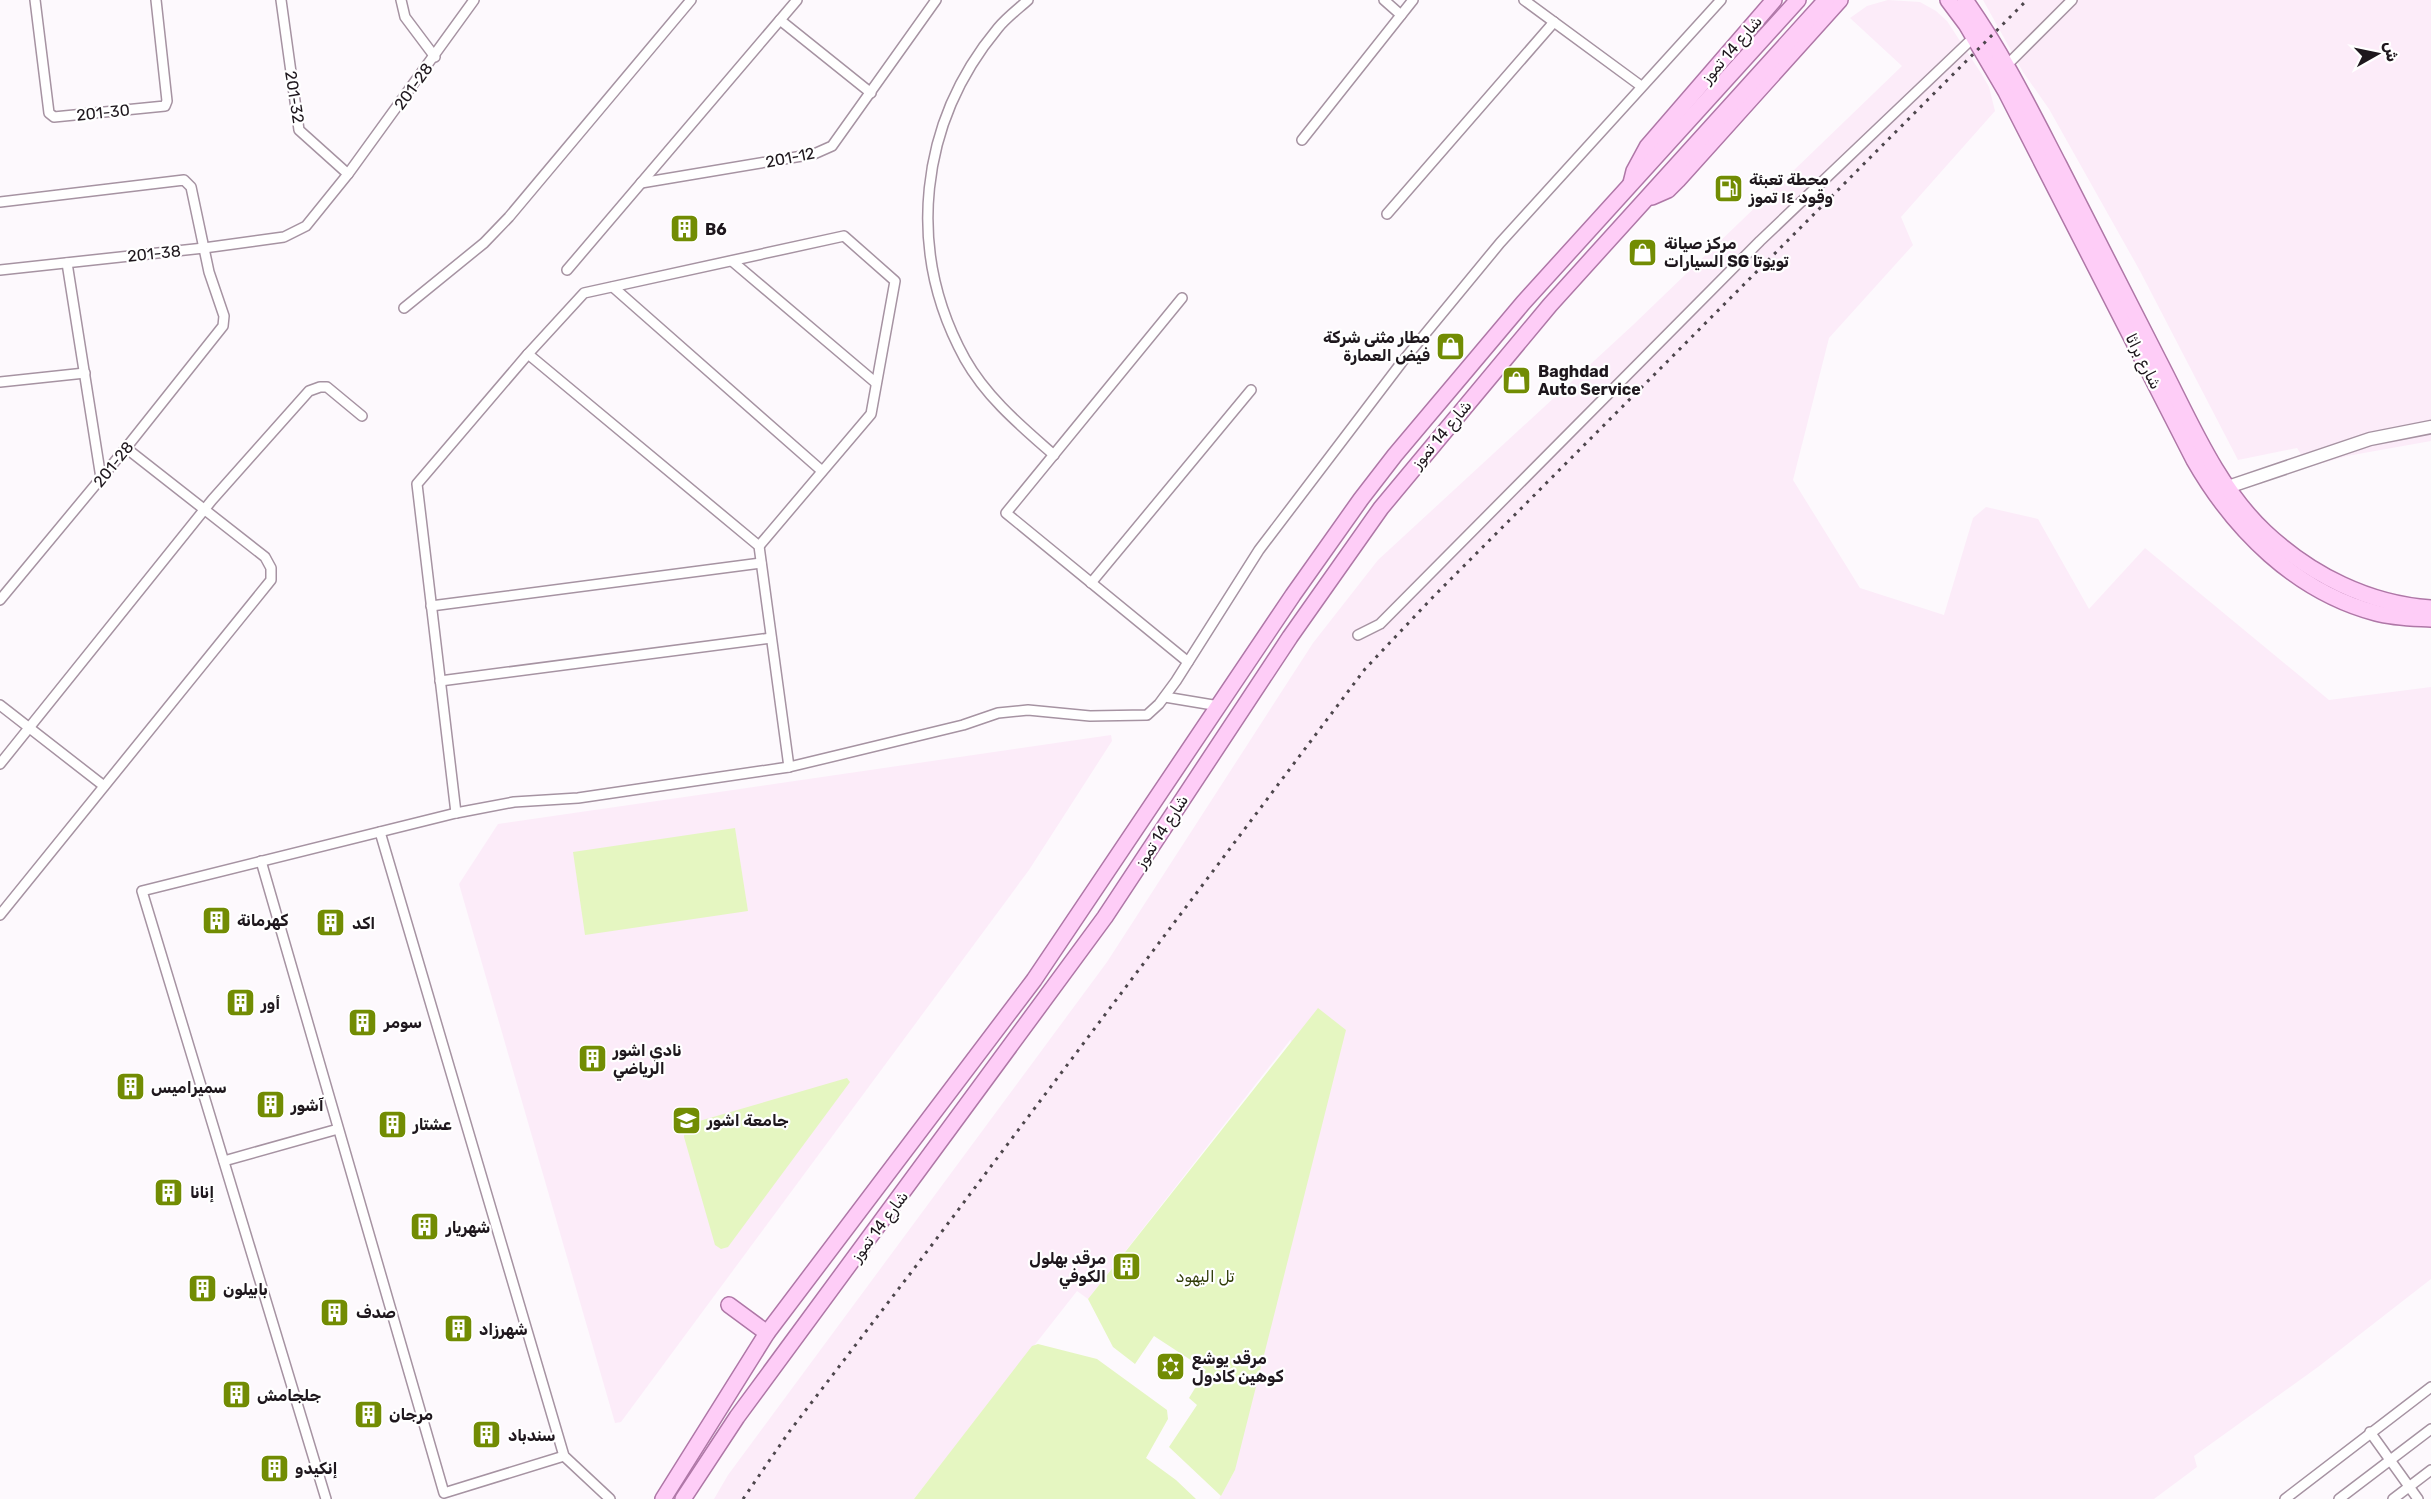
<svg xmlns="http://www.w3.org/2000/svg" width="2431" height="1499" font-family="Rubik,'Noto Naskh Arabic',sans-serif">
  <rect width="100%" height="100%" fill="#fdf9fd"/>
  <g fill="#fcecf9">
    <path d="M 1888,0 L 1920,2 L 1936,11 L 1947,21 L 1981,73 L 1989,87 L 1995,111 L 1901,217 L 1913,245 L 1829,338 L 1793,480 L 1860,588 L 1944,615 L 1973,518 L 1986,507 L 2038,519 L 2089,609 L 2145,548 L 2329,700 L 2431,687 L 2431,1279 L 2318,1367 L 2194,1456 L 2197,1467 L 2154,1499 L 1219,1499 L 1235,1470 L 1291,1039 L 1088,1299 L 1077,1291 L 914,1499 L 714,1499 L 728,1475 L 1107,962 L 1313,643 L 1378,560 L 1633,325 L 1902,66 L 1850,18 L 1867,6 Z"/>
    <path d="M 1983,0 L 2431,0 L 2431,441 L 2347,456 L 2309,467 L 2297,448 L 2238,460 L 2140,271 L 2049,109 L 2023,72 Z"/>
    <path d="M 1111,735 L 1112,741 L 1029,870 L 621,1422 L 615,1423 L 459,884 L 498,824 Z"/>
  </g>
  <g fill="#e5f6c1">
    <path d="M 735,828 L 748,911 L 585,935 L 573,852 Z"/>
    <path d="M 1318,1008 L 1346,1030 L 1235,1470 L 1221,1496 L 1169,1447 L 1197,1405 L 1189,1398 L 1206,1370 L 1154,1336 L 1135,1364 L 1113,1347 L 1088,1299 Z"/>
    <path d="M 847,1078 L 850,1082 L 728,1247 L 721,1249 L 715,1245 L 684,1137 L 685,1127 L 689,1124 Z"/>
    <path d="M 1038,1344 L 1097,1359 L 1167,1410 L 1168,1419 L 1146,1458 L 1176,1480 L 1196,1499 L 914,1499 L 1032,1346 Z"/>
  </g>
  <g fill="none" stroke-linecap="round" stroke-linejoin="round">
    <defs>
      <g id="minor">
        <path d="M 35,0 L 49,113 L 54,117 L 165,106 L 167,101 L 156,0"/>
        <path d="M 281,0 L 299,130 L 348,174"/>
        <path d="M 401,0 L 405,17 L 435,57"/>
        <path d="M 1028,0 C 1018,9 1006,18 998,28 C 919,123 905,250 965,359 C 987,398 1021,426 1054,455"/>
        <path d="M 1384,0 L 1401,15"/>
        <path d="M 1524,0 L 1641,86"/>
        <path d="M 780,20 L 871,93"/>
        <path d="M 2007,65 L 2072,0"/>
        <path d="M 1302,140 L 1413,0"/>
        <path d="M 641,183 L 814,154 L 832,146 L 936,0"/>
        <path d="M 0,202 L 184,180 L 191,187 L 209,272 L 224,316 L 223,326 L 126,448 L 0,600"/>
        <path d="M 1387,214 L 1554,22"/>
        <path d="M 732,261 L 876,383"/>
        <path d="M 67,263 L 101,478"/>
        <path d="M 0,270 L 204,248 L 284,237 L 306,226 L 348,174 L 474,0"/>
        <path d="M 567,270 L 797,0"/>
        <path d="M 613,287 L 822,471"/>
        <path d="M 1182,298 L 1006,513 L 1188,662"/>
        <path d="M 404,308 L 484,243 L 509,217 L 691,0"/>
        <path d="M 528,354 L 759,546 L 789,767"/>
        <path d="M 0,382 L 85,373"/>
        <path d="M 1091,583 L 1251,390"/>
        <path d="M 431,606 L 761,563"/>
        <path d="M 1358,635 L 1380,624 L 1760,241 L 1974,37"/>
        <path d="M 440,681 L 771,638"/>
        <path d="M 1165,697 L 1219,706"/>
        <path d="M 0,705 L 104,786"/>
        <path d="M 0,764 L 212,500 L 309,391 L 320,387 L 327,387 L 362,416"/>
        <path d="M 456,813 L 417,484 L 528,354 L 584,293 L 844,236 L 895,281 L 871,414 L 759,546"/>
        <path d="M 380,832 L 564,1456 L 610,1499"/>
        <path d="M 261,861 L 444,1493 L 564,1456"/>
        <path d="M 0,915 L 271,580 L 271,568 L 265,557 L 126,448"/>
        <path d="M 224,1161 L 338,1129"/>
        <path d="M 2370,1432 L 2418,1499"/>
        <path d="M 326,1499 L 142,891 L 456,813 L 514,802 L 578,798 L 789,767 L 963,725 L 998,713 L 1028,710 L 1090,716 L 1147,715 L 1159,704 L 1176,681 L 1259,550 L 1402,362 L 1500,243 L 1721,0"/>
        <path d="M 2285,1499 L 2431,1387"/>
        <path d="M 2339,1499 L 2431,1429"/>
        <path d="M 2393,1499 L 2431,1470"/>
      </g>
      <path id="tertiary" d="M 2228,487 L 2370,439 L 2431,427"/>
      <g id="primary">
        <path d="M 1948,0 L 1966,24 L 2006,92 L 2194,460 C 2234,530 2296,592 2376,613 C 2394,618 2413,618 2431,619"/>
        <path d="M 1965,0 C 2002,52 2030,109 2059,165 C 2093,231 2127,297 2160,363 C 2190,421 2217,487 2265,532 C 2311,575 2369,604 2431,608"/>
        <path d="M 1631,183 L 1634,171 L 1647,147 L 1774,0"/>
        <path d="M 1652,197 L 1668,190 L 1678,180 L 1840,0"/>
        <path d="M 729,1305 L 767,1333"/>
        <path d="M 663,1499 L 767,1333 L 1034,980 L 1293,595 L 1361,499 L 1395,455 L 1523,303 L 1798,0"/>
        <path d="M 683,1499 L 737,1417 L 1105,917 L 1290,637 L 1381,508 L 1550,305 L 1826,0"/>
      </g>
    </defs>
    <use href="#minor" stroke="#a693a2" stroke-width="12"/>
    <use href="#tertiary" stroke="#a693a2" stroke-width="15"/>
    <use href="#primary" stroke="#af77a7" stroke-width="18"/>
    <use href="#minor" stroke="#fff" stroke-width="9"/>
    <use href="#tertiary" stroke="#fff" stroke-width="12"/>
    <use href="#primary" stroke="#fecdf7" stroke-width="15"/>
    <path stroke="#4d464c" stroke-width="3" stroke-dasharray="3 6" stroke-linecap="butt" d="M 743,1499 L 789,1432 L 913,1270 L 1365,669 L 1433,597 L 2027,0"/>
  </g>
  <defs>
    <symbol id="fuel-square" viewBox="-11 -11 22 22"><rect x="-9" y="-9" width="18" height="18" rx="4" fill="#728c03" stroke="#fff"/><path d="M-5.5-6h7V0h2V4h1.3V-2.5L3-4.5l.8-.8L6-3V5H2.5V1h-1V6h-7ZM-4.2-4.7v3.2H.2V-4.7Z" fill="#fff"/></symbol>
    <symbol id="building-square" viewBox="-11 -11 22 22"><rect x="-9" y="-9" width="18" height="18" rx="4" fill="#728c03" stroke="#fff"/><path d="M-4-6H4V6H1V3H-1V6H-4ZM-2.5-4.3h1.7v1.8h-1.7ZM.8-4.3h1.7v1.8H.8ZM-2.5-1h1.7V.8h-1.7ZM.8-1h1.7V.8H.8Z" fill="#fff"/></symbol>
    <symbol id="shop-square" viewBox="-11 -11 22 22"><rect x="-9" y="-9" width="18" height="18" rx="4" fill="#728c03" stroke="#fff"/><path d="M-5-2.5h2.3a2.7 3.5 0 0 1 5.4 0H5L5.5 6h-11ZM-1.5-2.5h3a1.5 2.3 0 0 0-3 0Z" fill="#fff"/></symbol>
    <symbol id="university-square" viewBox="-11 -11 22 22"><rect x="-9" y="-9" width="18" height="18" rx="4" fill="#728c03" stroke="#fff"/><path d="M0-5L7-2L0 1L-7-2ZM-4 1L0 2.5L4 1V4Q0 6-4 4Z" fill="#fff"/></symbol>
    <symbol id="synagogue-square" viewBox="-11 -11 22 22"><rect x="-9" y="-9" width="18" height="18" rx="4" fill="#728c03" stroke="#fff"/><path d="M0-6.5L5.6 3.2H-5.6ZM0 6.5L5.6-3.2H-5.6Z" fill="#fff"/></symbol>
  </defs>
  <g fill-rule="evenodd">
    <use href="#fuel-square" x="1712" y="172" width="33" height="33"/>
    <use href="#building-square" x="668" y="212" width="33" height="33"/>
    <use href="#shop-square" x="1626" y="236" width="33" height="33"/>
    <use href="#shop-square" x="1434" y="330" width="33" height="33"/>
    <use href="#shop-square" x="1500" y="364" width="33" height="33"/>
    <use href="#building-square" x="200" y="904" width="33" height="33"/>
    <use href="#building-square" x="314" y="906" width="33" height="33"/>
    <use href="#building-square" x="224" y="986" width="33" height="33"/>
    <use href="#building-square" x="346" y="1006" width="33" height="33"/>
    <use href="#building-square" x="576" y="1042" width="33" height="33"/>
    <use href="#building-square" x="114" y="1070" width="33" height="33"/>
    <use href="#building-square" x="254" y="1088" width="33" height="33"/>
    <use href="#university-square" x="670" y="1104" width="33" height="33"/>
    <use href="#building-square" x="376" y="1108" width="33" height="33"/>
    <use href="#building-square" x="152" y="1176" width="33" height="33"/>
    <use href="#building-square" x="408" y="1210" width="33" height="33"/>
    <use href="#building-square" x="1110" y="1250" width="33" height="33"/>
    <use href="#building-square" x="186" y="1272" width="33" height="33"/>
    <use href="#building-square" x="318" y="1296" width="33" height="33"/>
    <use href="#building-square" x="442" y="1312" width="33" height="33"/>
    <use href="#synagogue-square" x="1154" y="1350" width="33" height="33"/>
    <use href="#building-square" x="220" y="1378" width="33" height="33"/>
    <use href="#building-square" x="352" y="1398" width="33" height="33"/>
    <use href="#building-square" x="470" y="1418" width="33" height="33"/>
    <use href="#building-square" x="258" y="1452" width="33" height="33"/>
  </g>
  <g text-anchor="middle" stroke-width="4.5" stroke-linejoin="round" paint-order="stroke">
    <g font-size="16" fill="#1e171d" stroke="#fff">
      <text transform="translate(1731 49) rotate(-49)" y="6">شارع 14 تموز</text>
      <text transform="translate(413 86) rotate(-54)" y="6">201-28</text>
      <text transform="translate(295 97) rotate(81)" y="6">201-32</text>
      <text transform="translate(103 112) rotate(-6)" y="6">201-30</text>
      <text transform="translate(790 157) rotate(-11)" y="6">201-12</text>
      <text transform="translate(154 253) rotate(-6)" y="6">201-38</text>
      <text transform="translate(2144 361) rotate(63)" y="6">شارع براثا</text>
      <text transform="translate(1441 434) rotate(-50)" y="6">شارع 14 تموز</text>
      <text transform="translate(113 464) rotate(-51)" y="6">201-28</text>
      <text transform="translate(1161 831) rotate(-57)" y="6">شارع 14 تموز</text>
      <text transform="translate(879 1226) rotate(-53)" y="6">شارع 14 تموز</text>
    </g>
    <g font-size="16" font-weight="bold" fill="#1e171d" stroke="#fff" text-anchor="start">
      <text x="1749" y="185">محطة تعبئة<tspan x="1749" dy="18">وقود ١٤ تموز</tspan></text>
      <text x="705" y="235">B6</text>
      <text x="1664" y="249">مركز صيانة<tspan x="1664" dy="18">السيارات SG تويوتا</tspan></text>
      <text x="1430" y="343" text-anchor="end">مطار مثنى شركة<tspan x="1430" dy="18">فيض العمارة</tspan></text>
      <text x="1538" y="377">Baghdad<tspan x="1538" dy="18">Auto Service</tspan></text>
      <text x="237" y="926">كهرمانة</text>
      <text x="352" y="929">اكد</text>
      <text x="261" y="1009">أور</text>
      <text x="384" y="1028">سومر</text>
      <text x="613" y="1056">نادي اشور<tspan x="613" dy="18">الرياضي</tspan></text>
      <text x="151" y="1093">سميراميس</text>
      <text x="291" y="1111">آشور</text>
      <text x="707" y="1126">جامعة اشور</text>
      <text x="413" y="1130">عشتار</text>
      <text x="190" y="1198">إنانا</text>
      <text x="446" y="1233">شهريار</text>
      <text x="1106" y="1264" text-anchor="end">مرقد بهلول<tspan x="1106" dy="18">الكوفي</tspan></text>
      <text x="223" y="1295">بابيلون</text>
      <text x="356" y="1318">صدف</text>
      <text x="479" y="1335">شهرزاد</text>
      <text x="1192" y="1364">مرقد يوشع<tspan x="1192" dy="18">كوهين كادول</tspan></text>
      <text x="257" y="1401">جلجامش</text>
      <text x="389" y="1420">مرجان</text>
      <text x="508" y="1441">سندباد</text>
      <text x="295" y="1474">إنكيدو</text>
    </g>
    <g font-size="16" fill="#313d08" stroke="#fff">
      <text x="1205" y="1282">تل اليهود</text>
    </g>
  </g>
  <g transform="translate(2377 54) rotate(81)" stroke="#ffffff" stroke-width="4.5" paint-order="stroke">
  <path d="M0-4.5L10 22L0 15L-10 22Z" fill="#1e171d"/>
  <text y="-9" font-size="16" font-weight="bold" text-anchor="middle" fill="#1e171d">ش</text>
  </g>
</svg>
